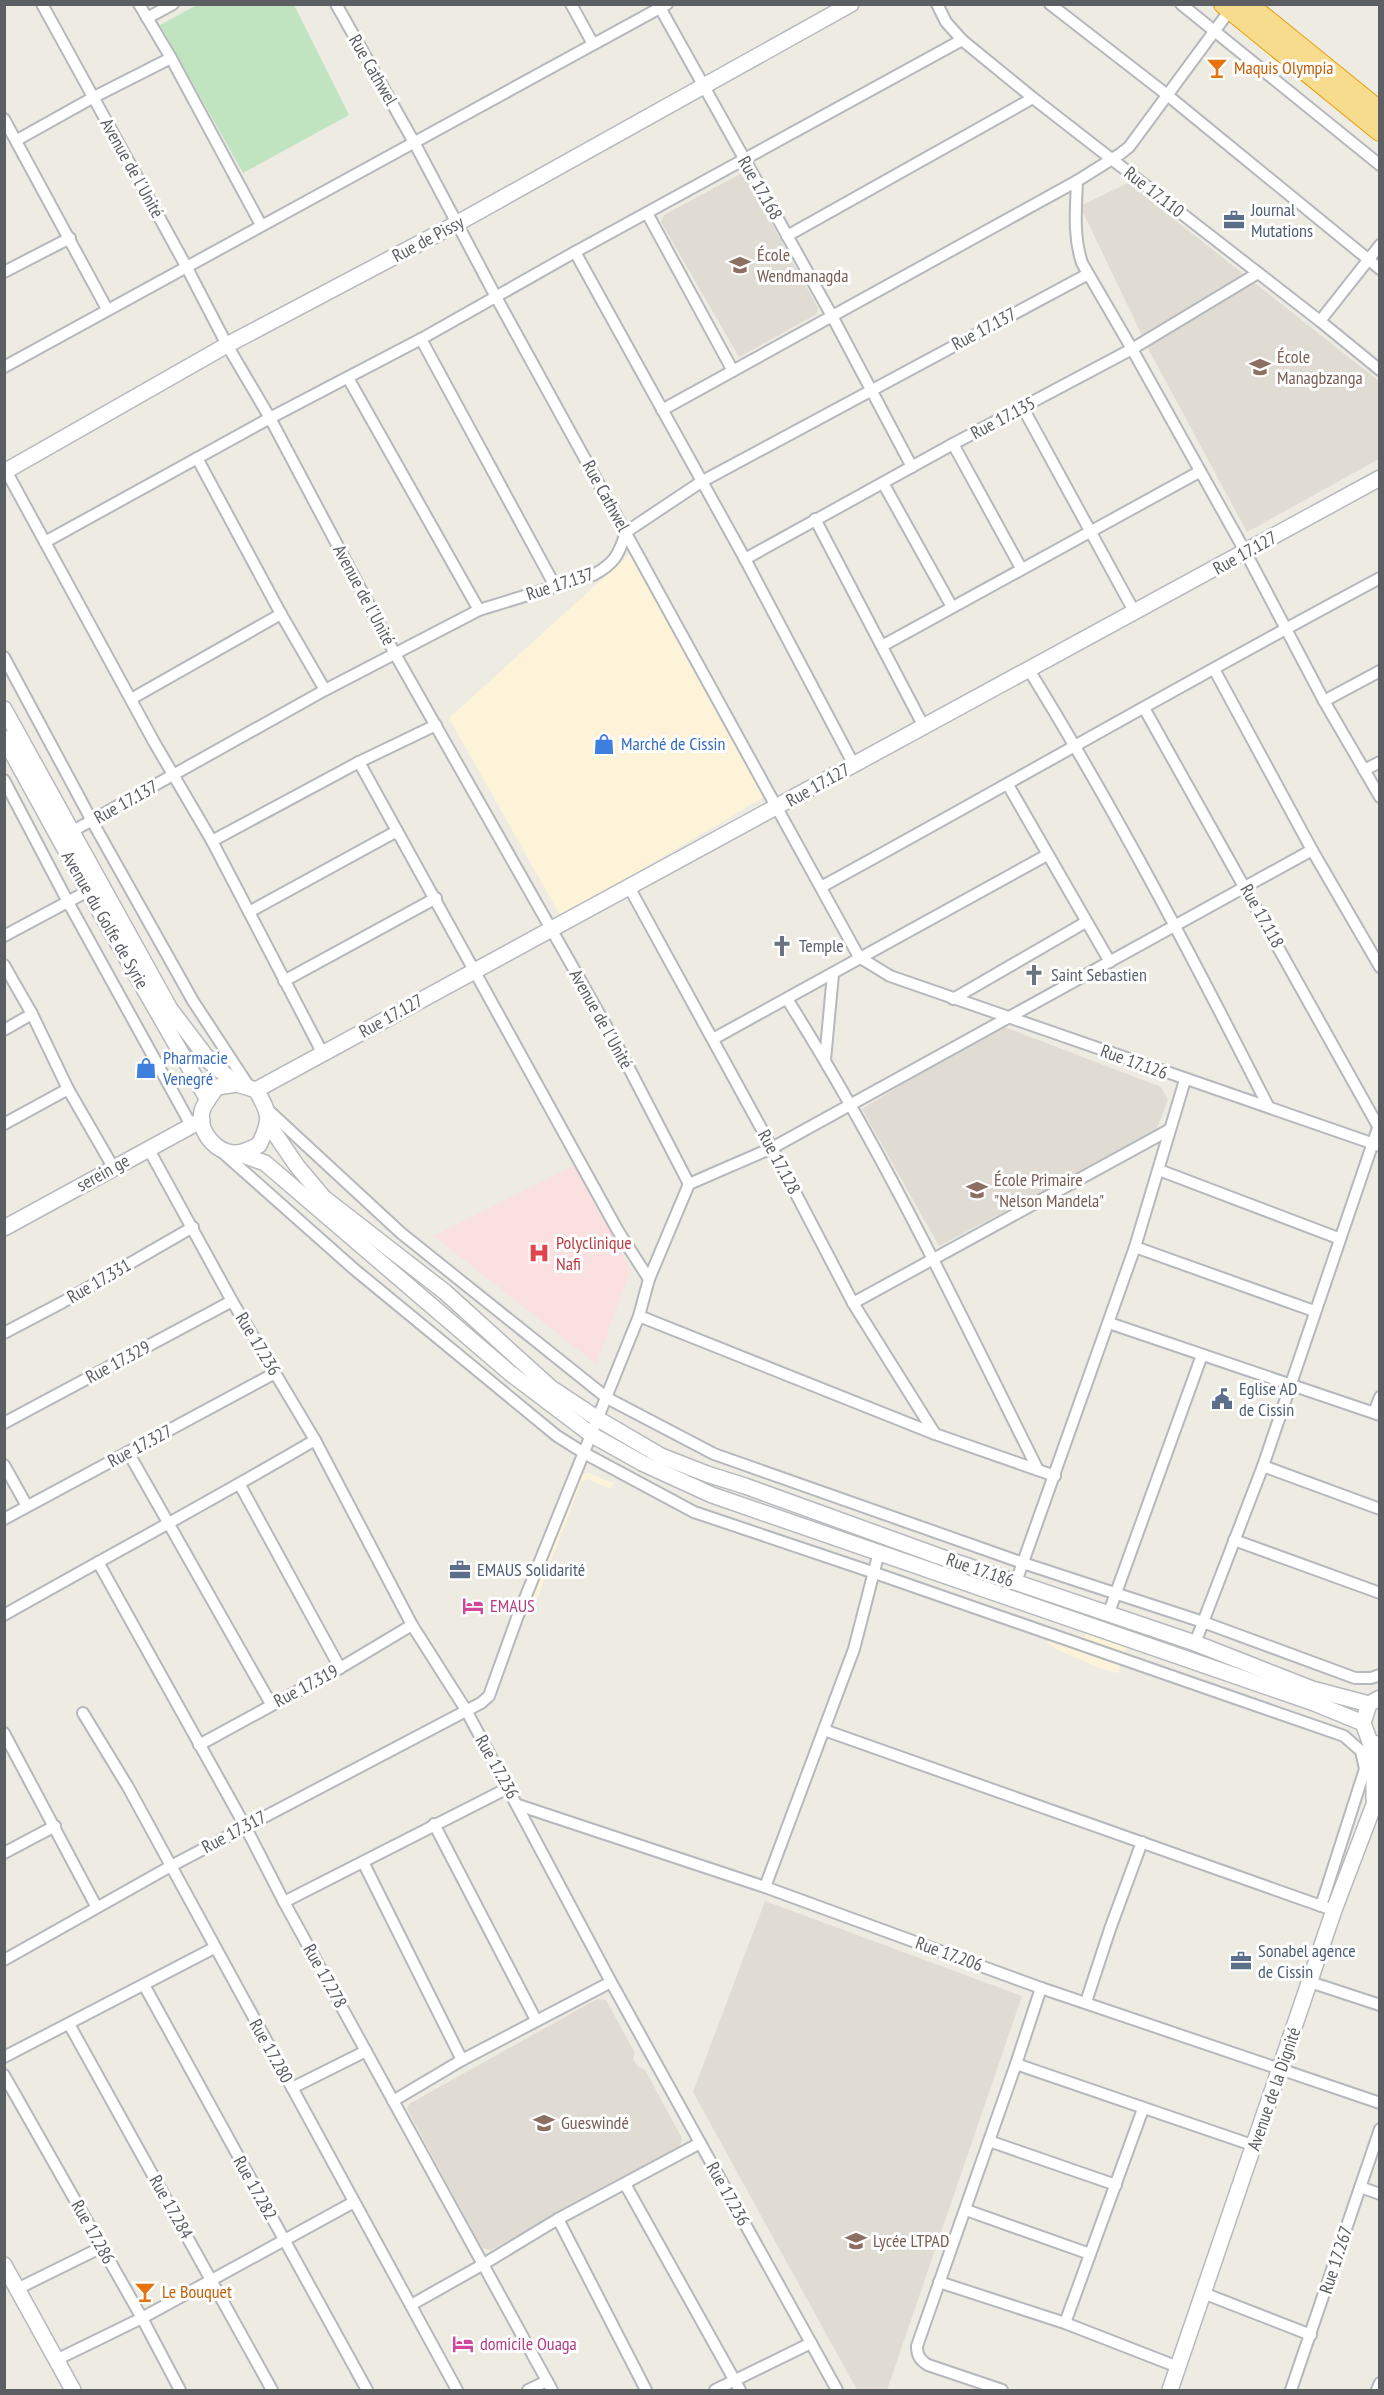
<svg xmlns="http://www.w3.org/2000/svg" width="1384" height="2395" font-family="'PT Sans Narrow',sans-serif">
  <rect width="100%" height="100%" fill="#edebe2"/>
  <g fill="#fcf3d8">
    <path d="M 631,553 L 769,794 L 561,917 L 449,718 Z"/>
    <path d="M 588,1473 L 614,1483 L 611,1489 L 587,1479 L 581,1482 L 535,1605 L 528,1602 L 575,1477 Z"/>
    <path d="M 1088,1627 L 1127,1645 L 1118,1673 L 1102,1669 L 1058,1650 L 1047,1642 L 1049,1634 L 1068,1633 L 1084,1637 Z"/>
  </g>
  <g fill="#e0dcd4">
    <path d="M 740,174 L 746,177 L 818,308 L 817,314 L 739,357 L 661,222 L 664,215 Z"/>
    <path d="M 1128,183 L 1379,381 L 1379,459 L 1247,532 L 1150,352 L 1080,206 Z"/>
    <path d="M 999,1025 L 1161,1087 L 1168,1100 L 1155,1133 L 939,1246 L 862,1109 Z"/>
    <path d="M 765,1901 L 1022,1996 L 887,2390 L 857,2390 L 693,2092 Z"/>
    <path d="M 597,1999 L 606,2000 L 635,2053 L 633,2059 L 637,2066 L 645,2070 L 682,2138 L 680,2147 L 491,2250 L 482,2248 L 407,2109 L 409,2104 Z"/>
  </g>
  <path fill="#fae1df" d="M 575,1165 L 631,1270 L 596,1364 L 434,1236 Z"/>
  <path fill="#c0e4c0" d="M 197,5 L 294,5 L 349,115 L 243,173 L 160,25 Z"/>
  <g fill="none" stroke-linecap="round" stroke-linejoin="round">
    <defs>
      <g id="street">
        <path d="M 42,4 L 186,266 L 227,345 L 270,418 L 395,654 L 617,1045 L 689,1184"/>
        <path d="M 139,4 L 171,58 L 261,225"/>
        <path d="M 336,4 L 415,144 L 496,297 L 859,957 L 890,976 L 1380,1146"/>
        <path d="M 571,4 L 593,44"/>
        <path d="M 658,4 L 832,316 L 912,467"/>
        <path d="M 937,4 L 946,22 L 962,40 L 1033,98 L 1320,321 L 1380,370"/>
        <path d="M 1050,4 L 1166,94 L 1380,269"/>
        <path d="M 1181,4 L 1380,165"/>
        <path d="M 147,18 L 173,4"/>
        <path d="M 4,119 L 107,309"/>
        <path d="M 17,140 L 94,97 L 171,58"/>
        <path d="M 1077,181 C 1076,209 1073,236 1082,263 L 1132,349 L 1246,553 L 1324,701 L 1380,797"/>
        <path d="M 647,213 L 733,371"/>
        <path d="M 787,236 L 1033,98"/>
        <path d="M 575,252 L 745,559 L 854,765"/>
        <path d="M 4,272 L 70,238"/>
        <path d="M 1320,321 L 1380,245"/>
        <path d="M 421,339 L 555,586"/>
        <path d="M 4,367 L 667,4"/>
        <path d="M 348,378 L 479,610"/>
        <path d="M 1023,408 L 1135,613"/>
        <path d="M 662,410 L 1077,181 L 1120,154 L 1129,147 L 1230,10"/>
        <path d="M 953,444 L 1021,568"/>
        <path d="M 197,458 L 281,614 L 325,690"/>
        <path d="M 4,467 L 154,742 L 212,841 L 323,1054"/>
        <path d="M 883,483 L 952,607"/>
        <path d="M 815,519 L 924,727"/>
        <path d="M 45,542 L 270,418 L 421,339 L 575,252 L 962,40"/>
        <path d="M 745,559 L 953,444 L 1132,349 L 1258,273"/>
        <path d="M 882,646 L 1199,472"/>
        <path d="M 4,657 L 92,821 L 193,1001 L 250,1088"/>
        <path d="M 1214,669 L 1312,850 L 1380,967"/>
        <path d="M 1029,670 C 1116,811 1193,958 1268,1106"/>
        <path d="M 131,699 L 281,614"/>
        <path d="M 1324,701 L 1380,671"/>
        <path d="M 1144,708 L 1378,1126"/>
        <path d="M 359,762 L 618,1231 L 649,1279"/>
        <path d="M 1364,770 L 1380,762"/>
        <path d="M 4,780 L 68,902 L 191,1125"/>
        <path d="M 1008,785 L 1110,962"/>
        <path d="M 71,832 L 325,690 L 479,610 L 593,575 C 614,564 619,555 626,532 L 701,482 L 1088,274"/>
        <path d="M 212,841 L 359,762 L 436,725"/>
        <path d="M 629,887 L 772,1148 L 853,1303 L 935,1434"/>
        <path d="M 821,887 C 1008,785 1192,678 1380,578"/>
        <path d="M 249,912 L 397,831"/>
        <path d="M 4,936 L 88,891"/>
        <path d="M 4,965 L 32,1014 L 68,1089 L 113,1167"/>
        <path d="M 284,981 L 436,898"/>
        <path d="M 787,999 C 882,1149 959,1311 1038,1470"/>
        <path d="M 953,999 L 1086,922"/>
        <path d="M 4,1030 L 32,1014"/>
        <path d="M 713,1039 L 1047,855"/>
        <path d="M 825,1060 L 833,974"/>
        <path d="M 268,1110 L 401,1233 L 607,1398 L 714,1454 L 1023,1563 L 1203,1622 L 1355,1678 L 1371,1678 L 1380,1675"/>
        <path d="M 4,1124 L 68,1089"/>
        <path d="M 148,1148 L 232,1301 L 315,1440 L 412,1625 L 466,1710 L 611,1982 L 837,2390"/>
        <path d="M 221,1151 L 354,1269 L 557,1436 L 584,1453 L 694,1512 L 872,1572 L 1344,1736 L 1361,1751 L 1365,1769 L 1321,1906"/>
        <path d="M 1159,1170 L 1338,1238"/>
        <path d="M 1135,1247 L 1314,1311"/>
        <path d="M 853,1303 L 1169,1130"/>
        <path d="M 639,1316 L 935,1434 L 1055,1476"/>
        <path d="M 1109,1323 L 1380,1415"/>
        <path d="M 4,1333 L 63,1302 L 193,1227"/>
        <path d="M 1374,1412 L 1380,1397"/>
        <path d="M 4,1423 L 232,1301"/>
        <path d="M 128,1452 L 271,1704"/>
        <path d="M 4,1465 L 27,1506"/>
        <path d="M 1263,1466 L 1380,1509"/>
        <path d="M 240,1485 L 340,1668"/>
        <path d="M 4,1519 L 275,1373"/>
        <path d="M 1234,1540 L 1380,1593"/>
        <path d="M 98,1562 L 245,1826 L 284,1902 L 552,2390"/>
        <path d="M 1016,1582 L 1135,1247 L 1185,1080"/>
        <path d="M 4,1615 C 108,1556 213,1500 315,1440"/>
        <path d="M 1108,1615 L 1202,1355"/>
        <path d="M 1195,1643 L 1263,1466 L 1380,1122"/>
        <path d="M 83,1713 L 128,1787 L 457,2390"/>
        <path d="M 824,1730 L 1327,1908"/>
        <path d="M 4,1733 L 96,1906"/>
        <path d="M 199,1745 L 340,1668 L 412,1625"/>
        <path d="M 518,1805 L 765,1887 L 1041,1988 L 1380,2103"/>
        <path d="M 434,1824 L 536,2020"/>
        <path d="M 4,1853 L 55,1826"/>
        <path d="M 363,1862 L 462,2060"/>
        <path d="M 765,1887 L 854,1649 L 879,1552"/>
        <path d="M 284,1902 L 508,1788"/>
        <path d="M 4,1960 L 171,1866 L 481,1703 L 489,1696 L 517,1618 L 639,1316 L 649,1279 L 689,1184 L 772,1148 L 1312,850"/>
        <path d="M 1310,1982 L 1380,2005"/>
        <path d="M 144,1985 L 367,2390"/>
        <path d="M 1086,2002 L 1110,1929 L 1142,1842"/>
        <path d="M 69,2024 L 272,2390"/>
        <path d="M 4,2057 L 214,1948"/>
        <path d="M 1016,2064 L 1255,2146"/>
        <path d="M 4,2075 L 142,2318 L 180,2390"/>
        <path d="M 292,2088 L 366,2051"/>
        <path d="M 393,2101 L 462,2060 L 611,1982"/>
        <path d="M 989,2141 L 1116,2185"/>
        <path d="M 625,2184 L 740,2390"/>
        <path d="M 1360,2187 L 1380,2194"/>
        <path d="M 966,2210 L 1090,2254"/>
        <path d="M 558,2219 L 646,2390"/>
        <path d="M 939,2282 L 1065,2323 L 1178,2367"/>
        <path d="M 17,2289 L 102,2247"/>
        <path d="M 1203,2293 L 1311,2335"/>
        <path d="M 411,2305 L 482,2265 L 558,2219 L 700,2143"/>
        <path d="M 1065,2323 L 1143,2109"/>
        <path d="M 56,2360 L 142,2318 L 354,2202"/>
        <path d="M 528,2390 L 547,2381"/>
        <path d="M 715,2390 L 811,2343"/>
        <path d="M 1002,2390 L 928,2365 C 920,2360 917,2356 917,2346 L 1016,2064 L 1041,1988"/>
        <path d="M 1291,2390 L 1380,2129"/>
        <path d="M 1377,2390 L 1380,2383"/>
      </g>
      <g id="secondary">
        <path d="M 4,472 L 227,345 L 456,224 L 851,4"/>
        <path d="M 4,709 L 170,1009 L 211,1063 L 237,1084"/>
        <path d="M 4,738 L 88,891 L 208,1100"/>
        <path d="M 237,1084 L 256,1090 C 271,1115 271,1120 259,1145 C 252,1148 243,1153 236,1153 C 217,1154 197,1131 202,1111 C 204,1103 212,1094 217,1087 Z"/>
        <path d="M 256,1090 L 1380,478"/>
        <path d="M 269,1125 L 297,1166 L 324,1198 L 445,1292 L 551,1388 L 598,1419 L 661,1456 L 707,1474 L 745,1486 L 941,1557 L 1195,1643 L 1312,1689 L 1369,1704"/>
        <path d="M 237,1153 L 265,1163 L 510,1373 L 592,1435 L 642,1463 L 712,1495 L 1314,1703 L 1363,1723"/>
        <path d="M 4,1228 L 202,1120"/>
        <path d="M 1380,1698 L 1369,1704 L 1363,1723 L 1370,1742 L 1380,1745"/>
        <path d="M 1370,1742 L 1374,1758 L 1374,1799"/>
        <path d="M 4,2265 L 73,2390"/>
        <path d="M 1170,2390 L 1334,1910 L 1380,1789"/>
      </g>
      <g id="highway">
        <path d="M 1224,4 L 1380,131"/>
        <path d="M 1247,4 L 1380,112"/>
      </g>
    </defs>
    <use href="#street" stroke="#b5b8bc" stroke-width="14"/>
    <use href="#secondary" stroke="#b6b9be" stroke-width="18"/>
    <use href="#highway" stroke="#e69f09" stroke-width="22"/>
    <use href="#street" stroke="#fff" stroke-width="10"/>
    <use href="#secondary" stroke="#fff" stroke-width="15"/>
    <use href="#highway" stroke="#f8dc8e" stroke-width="20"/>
  </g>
  <defs>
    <symbol id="bar-bare" viewBox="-9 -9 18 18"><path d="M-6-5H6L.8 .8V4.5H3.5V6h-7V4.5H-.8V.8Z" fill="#e8710a" stroke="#fff" stroke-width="2.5" paint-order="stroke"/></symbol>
    <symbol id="office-bare" viewBox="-9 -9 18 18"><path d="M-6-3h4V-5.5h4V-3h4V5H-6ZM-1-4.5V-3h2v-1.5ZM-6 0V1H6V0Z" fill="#5c6f8a" stroke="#fff" stroke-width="2.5" paint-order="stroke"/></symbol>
    <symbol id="school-bare" viewBox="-9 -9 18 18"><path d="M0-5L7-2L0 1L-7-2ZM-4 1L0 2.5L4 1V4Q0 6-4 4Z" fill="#8d6e63" stroke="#fff" stroke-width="2.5" paint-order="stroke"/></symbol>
    <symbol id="shop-bare" viewBox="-9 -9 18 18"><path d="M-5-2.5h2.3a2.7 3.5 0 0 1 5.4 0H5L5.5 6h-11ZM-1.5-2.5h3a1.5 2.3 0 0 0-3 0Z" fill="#3f7fe0" stroke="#fff" stroke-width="2.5" paint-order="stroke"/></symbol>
    <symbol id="church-bare" viewBox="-9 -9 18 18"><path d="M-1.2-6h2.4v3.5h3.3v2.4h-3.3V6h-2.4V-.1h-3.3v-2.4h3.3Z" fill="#6b7280" stroke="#fff" stroke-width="2.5" paint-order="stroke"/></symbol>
    <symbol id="hospital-bare" viewBox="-9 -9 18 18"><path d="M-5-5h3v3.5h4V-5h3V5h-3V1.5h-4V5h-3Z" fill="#e0444e" stroke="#fff" stroke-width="2.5" paint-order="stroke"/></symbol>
    <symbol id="civic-bare" viewBox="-9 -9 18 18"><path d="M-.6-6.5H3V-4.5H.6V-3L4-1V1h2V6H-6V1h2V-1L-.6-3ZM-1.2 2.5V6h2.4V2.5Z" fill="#5c6f8a" stroke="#fff" stroke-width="2.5" paint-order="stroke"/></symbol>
    <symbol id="hotel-bare" viewBox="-9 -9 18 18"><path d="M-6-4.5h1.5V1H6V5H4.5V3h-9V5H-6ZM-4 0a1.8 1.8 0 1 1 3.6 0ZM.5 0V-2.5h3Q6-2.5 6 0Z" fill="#d1479c" stroke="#fff" stroke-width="2.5" paint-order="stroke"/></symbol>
  </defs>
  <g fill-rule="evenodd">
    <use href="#bar-bare" x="1202" y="53" width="30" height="30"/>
    <use href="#office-bare" x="1219" y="205" width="30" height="30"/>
    <use href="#school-bare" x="725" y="250" width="30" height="30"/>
    <use href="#school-bare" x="1245" y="352" width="30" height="30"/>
    <use href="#shop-bare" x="589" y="729" width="30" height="30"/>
    <use href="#church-bare" x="767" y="931" width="30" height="30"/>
    <use href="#church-bare" x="1019" y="960" width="30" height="30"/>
    <use href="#shop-bare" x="131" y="1053" width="30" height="30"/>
    <use href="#school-bare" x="962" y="1175" width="30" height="30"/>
    <use href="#hospital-bare" x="524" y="1238" width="30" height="30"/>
    <use href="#civic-bare" x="1207" y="1384" width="30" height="30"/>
    <use href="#office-bare" x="445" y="1555" width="30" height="30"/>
    <use href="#hotel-bare" x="458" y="1591" width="30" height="30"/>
    <use href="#office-bare" x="1226" y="1946" width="30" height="30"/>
    <use href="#school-bare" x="529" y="2108" width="30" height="30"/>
    <use href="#school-bare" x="841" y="2226" width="30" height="30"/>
    <use href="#bar-bare" x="130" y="2277" width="30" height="30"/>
    <use href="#hotel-bare" x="448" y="2329" width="30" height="30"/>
  </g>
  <g text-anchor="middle" stroke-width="6" stroke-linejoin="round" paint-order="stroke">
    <g font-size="18" fill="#c56008" stroke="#fff" text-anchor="start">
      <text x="1234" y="74">Maquis Olympia</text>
      <text x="162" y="2298">Le Bouquet</text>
    </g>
    <g font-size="18" fill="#5b5e63" stroke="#fff">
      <text transform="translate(373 70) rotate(60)" y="6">Rue Cathwel</text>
      <text transform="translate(132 168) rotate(61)" y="6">Avenue de l´Unité</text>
      <text transform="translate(760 188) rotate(60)" y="6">Rue 17.168</text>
      <text transform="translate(1154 192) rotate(38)" y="6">Rue 17.110</text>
      <text transform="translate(428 239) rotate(-28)" y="6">Rue de Pissy</text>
      <text transform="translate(984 329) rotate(-28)" y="6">Rue 17.137</text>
      <text transform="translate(1003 418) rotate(-28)" y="6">Rue 17.135</text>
      <text transform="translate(606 496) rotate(61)" y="6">Rue Cathwel</text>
      <text transform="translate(1245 553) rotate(-29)" y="6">Rue 17.127</text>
      <text transform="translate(560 584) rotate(-18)" y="6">Rue 17.137</text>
      <text transform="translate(364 595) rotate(62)" y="6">Avenue de l´Unité</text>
      <text transform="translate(818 785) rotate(-29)" y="6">Rue 17.127</text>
      <text transform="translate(126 802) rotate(-29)" y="6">Rue 17.137</text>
      <text transform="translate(1262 916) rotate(61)" y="6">Rue 17.118</text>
      <text transform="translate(105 920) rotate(60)" y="6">Avenue du Golfe de Syrie</text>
      <text transform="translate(391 1016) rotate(-29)" y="6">Rue 17.127</text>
      <text transform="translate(601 1019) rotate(61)" y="6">Avenue de l´Unité</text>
      <text transform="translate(1134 1062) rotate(20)" y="6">Rue 17.126</text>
      <text transform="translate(779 1162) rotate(62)" y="6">Rue 17.128</text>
      <text transform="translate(103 1173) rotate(-29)" y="6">serein ge</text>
      <text transform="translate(99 1281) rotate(-30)" y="6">Rue 17.331</text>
      <text transform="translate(258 1344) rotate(59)" y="6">Rue 17.236</text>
      <text transform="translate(118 1362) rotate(-28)" y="6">Rue 17.329</text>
      <text transform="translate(140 1446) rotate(-28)" y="6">Rue 17.327</text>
      <text transform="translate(980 1570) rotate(19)" y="6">Rue 17.186</text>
      <text transform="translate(306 1686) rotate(-28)" y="6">Rue 17.319</text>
      <text transform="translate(497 1767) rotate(61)" y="6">Rue 17.236</text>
      <text transform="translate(234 1832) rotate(-28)" y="6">Rue 17.317</text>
      <text transform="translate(949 1954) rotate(20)" y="6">Rue 17.206</text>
      <text transform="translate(325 1976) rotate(61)" y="6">Rue 17.278</text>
      <text transform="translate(271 2051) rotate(61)" y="6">Rue 17.280</text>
      <text transform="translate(1274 2089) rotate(-71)" y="6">Avenue de la Dignité</text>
      <text transform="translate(255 2188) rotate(61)" y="6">Rue 17.282</text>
      <text transform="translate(728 2194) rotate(61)" y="6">Rue 17.236</text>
      <text transform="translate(171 2207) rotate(61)" y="6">Rue 17.284</text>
      <text transform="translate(93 2232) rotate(61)" y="6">Rue 17.286</text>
      <text transform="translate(1336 2260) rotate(-72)" y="6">Rue 17.267</text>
    </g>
    <g font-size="18" fill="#4e5e75" stroke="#fff" text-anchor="start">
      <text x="1251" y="216">Journal<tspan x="1251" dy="21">Mutations</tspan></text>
      <text x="1239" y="1395">Eglise AD<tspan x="1239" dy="21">de Cissin</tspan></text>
      <text x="477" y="1576">EMAUS Solidarité</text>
      <text x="1258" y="1957">Sonabel agence<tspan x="1258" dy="21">de Cissin</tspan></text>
    </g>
    <g font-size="18" fill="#785e54" stroke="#fff" text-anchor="start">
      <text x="757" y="261">École<tspan x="757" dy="21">Wendmanagda</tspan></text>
      <text x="1277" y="363">École<tspan x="1277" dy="21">Managbzanga</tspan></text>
      <text x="994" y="1186">École Primaire<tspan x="994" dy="21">"Nelson Mandela"</tspan></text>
      <text x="561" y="2129">Gueswindé</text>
      <text x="873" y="2247">Lycée LTPAD</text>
    </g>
    <g font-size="18" fill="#366cbe" stroke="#fff" text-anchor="start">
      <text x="621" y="750">Marché de Cissin</text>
      <text x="163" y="1064">Pharmacie<tspan x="163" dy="21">Venegré</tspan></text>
    </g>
    <g font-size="18" fill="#5b616d" stroke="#fff" text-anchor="start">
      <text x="799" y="952">Temple</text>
      <text x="1051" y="981">Saint Sebastien</text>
    </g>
    <g font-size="18" fill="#be3a42" stroke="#fff" text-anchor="start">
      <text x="556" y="1249">Polyclinique<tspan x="556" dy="21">Nafi</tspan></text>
    </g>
    <g font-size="18" fill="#b23c85" stroke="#fff" text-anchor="start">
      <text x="490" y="1612">EMAUS</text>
      <text x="480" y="2350">domicile Ouaga</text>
    </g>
  </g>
  <rect width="1384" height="2395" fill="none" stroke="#5b5e63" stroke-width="12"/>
</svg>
